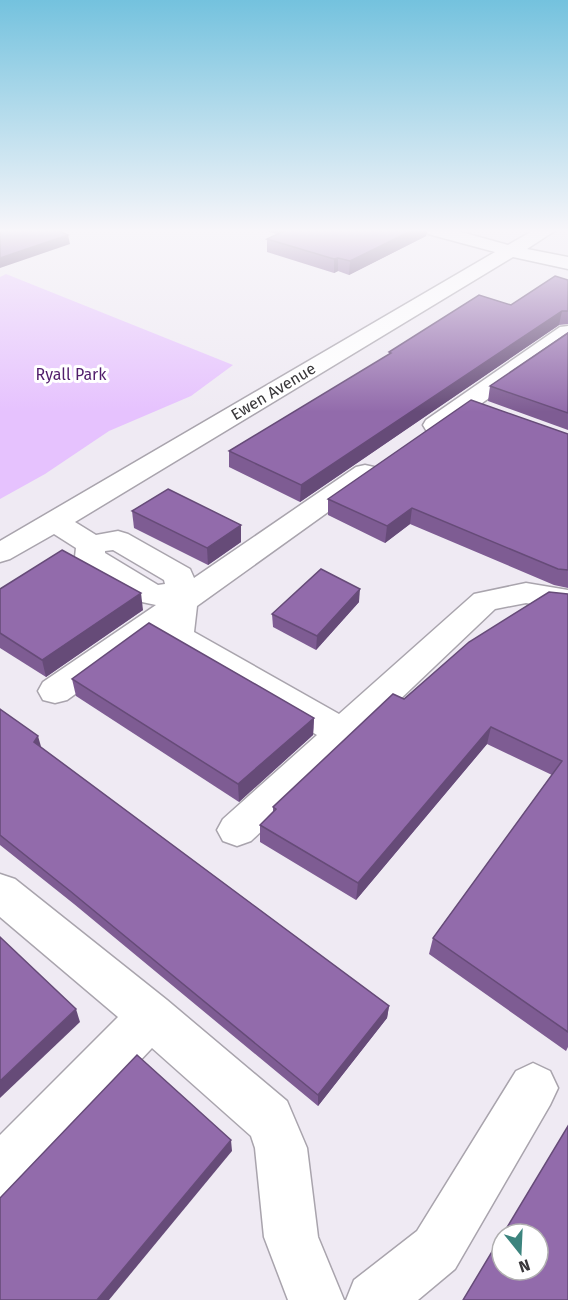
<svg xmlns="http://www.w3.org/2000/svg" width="568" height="1300" font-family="'Fira Sans',sans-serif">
  <rect width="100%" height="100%" fill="#efeaf3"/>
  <path fill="#e6c2fe" d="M 6,274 L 233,365 L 191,396 L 109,431 L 45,474 L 0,499 L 0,277 Z"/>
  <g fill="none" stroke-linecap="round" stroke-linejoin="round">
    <defs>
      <g id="minor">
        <path d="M 425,230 L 454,230 L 508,245 L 534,230 L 556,230 L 527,249 L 568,257 L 568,269 L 513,257 L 75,522 L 96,535 L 118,531 L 128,534 L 190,569 L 194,578 L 356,467 L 365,465 L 374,467 L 378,473 L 374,479 L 197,606 L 194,632 L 339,714 L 474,594 L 526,583 L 568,590 L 568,610 L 526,603 L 495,609 L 251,841 L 237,846 L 223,841 L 217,830 L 223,819 L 317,735 L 166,645 L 161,637 L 162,632 L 67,700 L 55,703 L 43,700 L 38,691 L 43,682 L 156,605 L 142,602 L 80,563 L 75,557 L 76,548 L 54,534 L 10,559 L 0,562 L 0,541 L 495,252 L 428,234 ZM 113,550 L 164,580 L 165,584 L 158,585 L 105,553 L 105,551 Z"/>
        <path d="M 568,326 L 568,342 L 444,430 L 435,432 L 426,430 L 423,425 L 426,420 L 560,327 Z"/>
        <path d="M 0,874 L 15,879 L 167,1000 L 287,1101 L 307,1148 L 318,1237 L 344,1300 L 288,1300 L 264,1237 L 255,1148 L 251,1136 L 152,1048 L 18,1190 L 0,1198 L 0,1135 L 118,1017 L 0,917 Z"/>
        <path d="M 533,1063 L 550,1071 L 558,1088 L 550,1105 L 455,1269 L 418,1300 L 346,1300 L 354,1280 L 417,1231 L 516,1071 Z"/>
      </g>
    </defs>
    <use href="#minor" stroke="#a9a4ad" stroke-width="3"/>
    <use href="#minor" fill="#fff" fill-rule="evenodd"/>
  </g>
  <g fill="#7e5c93">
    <path d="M 262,230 L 427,230 L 426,236 L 349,275 L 338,271 L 334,273 L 267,252 L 267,239 L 277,234 Z"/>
    <path d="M 568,280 L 568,324 L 559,325 L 300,502 L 229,467 L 229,451 L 389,355 L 389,352 L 511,305 Z"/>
    <path d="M 568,332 L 568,430 L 488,401 L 490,386 Z"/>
    <path d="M 568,434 L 568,588 L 554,585 L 410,524 L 385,543 L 328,515 L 328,499 Z"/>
    <path d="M 132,511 L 241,525 L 241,542 L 208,565 L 134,528 Z"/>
    <path d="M 0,589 L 143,610 L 46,677 L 0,648 Z"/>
    <path d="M 568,594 L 568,1047 L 566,1051 L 429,954 L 433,938 L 552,775 L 487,744 L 356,900 L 260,842 L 260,825 L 273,812 L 273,807 L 404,699 Z"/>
    <path d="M 359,602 L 316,650 L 273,627 L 272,614 Z"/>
    <path d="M 72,679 L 314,718 L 313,735 L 239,802 L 76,696 Z"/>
    <path d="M 0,709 L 41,748 L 389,1006 L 387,1018 L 318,1106 L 74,904 L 0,845 Z"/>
  </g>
  <g fill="#664b78">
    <path d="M 413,230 L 427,230 L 426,236 L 349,275 L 350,261 Z"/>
    <path d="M 68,235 L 70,244 L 0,268 L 0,258 Z"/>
    <path d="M 338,258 L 338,271 L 334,273 L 334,259 Z"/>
    <path d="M 562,311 L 559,325 L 300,502 L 301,485 Z"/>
    <path d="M 412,508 L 410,524 L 385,543 L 387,526 Z"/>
    <path d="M 241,525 L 241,542 L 208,565 L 207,548 Z"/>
    <path d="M 360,589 L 359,602 L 316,650 L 317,636 Z"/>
    <path d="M 141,593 L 143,610 L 46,677 L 42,660 Z"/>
    <path d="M 314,718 L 313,735 L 239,802 L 238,784 Z"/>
    <path d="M 491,727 L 487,744 L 356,900 L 358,883 Z"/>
    <path d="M 38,736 L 42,750 L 34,742 Z"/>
    <path d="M 389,1006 L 387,1018 L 318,1106 L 318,1095 Z"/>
    <path d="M 76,1009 L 80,1022 L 0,1098 L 0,1081 Z"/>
    <path d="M 231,1140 L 232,1151 L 109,1300 L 97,1300 Z"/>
  </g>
  <g fill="#926bab" stroke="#664b78" stroke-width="1.5">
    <path d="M 0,230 L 57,230 L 68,235 L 0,258 Z"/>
    <path d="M 286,230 L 413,230 L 350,261 L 338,258 L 334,259 L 267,239 Z"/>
    <path d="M 555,276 L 568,280 L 568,311 L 562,311 L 301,485 L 229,451 L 391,353 L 389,352 L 479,295 L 511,305 Z"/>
    <path d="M 568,333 L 568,413 L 490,386 Z"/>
    <path d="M 471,400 L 568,434 L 568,570 L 558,569 L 412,508 L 387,526 L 328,499 Z"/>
    <path d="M 168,489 L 241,525 L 207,548 L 132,511 Z"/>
    <path d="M 62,550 L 141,593 L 42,660 L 0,633 L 0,589 Z"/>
    <path d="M 321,569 L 360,589 L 317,636 L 272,614 Z"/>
    <path d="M 549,592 L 568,594 L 568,1032 L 433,938 L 562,761 L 491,727 L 358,883 L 260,825 L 276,809 L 273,807 L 393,694 L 404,699 L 469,642 Z"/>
    <path d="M 149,623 L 314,718 L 238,784 L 72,679 Z"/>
    <path d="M 0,709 L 38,736 L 34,742 L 389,1006 L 318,1095 L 70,891 L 0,835 Z"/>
    <path d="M 0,937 L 76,1009 L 0,1081 Z"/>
    <path d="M 137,1055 L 231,1140 L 97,1300 L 0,1300 L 0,1198 Z"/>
    <path d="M 568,1126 L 568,1300 L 463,1300 L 502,1235 L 502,1270 L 538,1270 L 538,1234 L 503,1234 Z"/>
  </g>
  <linearGradient id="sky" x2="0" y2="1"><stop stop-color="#74c2de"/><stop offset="0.56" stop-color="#f8f6fa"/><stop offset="1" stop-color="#f8f6fa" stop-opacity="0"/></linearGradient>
  <rect width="568" height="412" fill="url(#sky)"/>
  <g text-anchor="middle" stroke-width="6" stroke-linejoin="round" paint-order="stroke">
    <g font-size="16" fill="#511e6c" stroke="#fff">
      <text x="71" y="380">Ryall Park</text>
    </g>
    <g font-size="16" fill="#39373a" stroke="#fff">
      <text transform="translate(273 391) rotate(-31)" y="6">Ewen Avenue</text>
    </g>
  </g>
  <g transform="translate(520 1252) rotate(162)"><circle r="28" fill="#ffffff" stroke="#b0afb0" stroke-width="1.5"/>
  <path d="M0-4.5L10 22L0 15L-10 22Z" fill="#3c847e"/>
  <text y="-9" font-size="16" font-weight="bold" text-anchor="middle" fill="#39373a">N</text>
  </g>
</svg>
